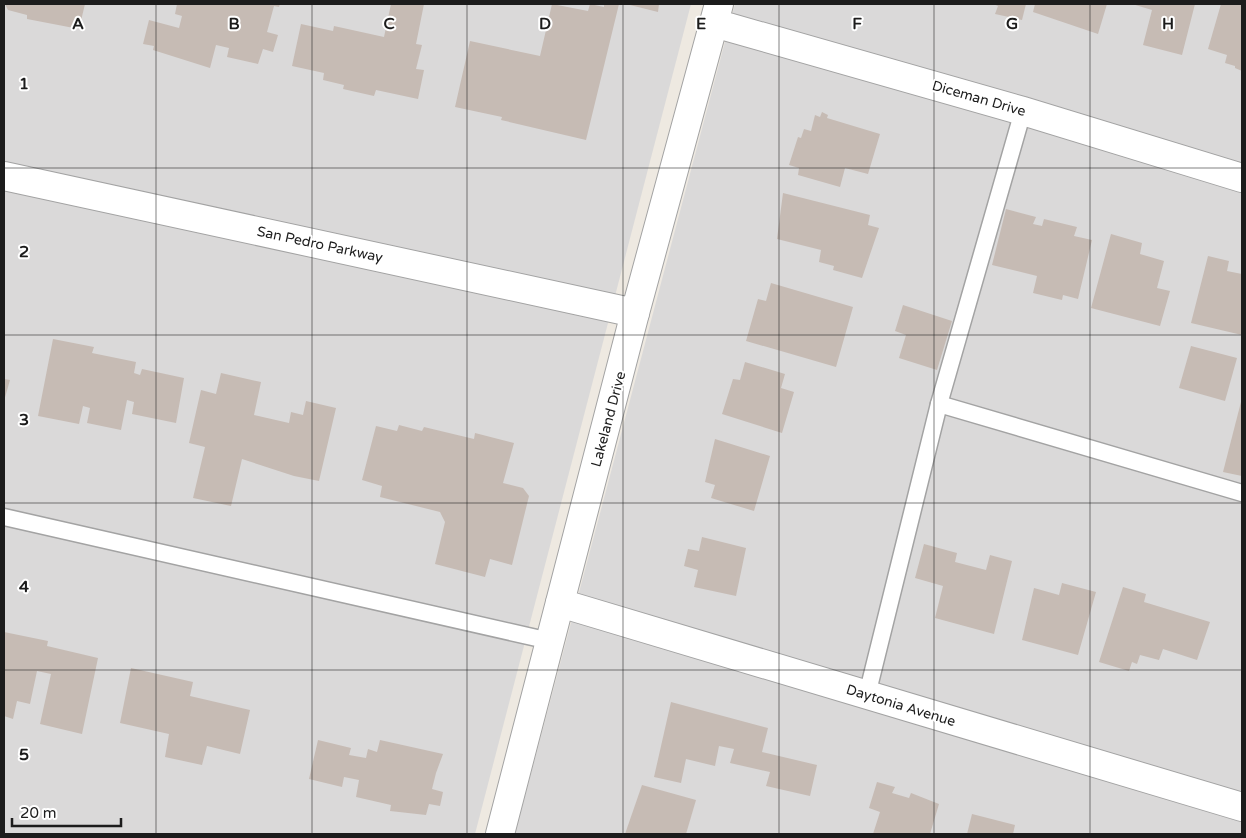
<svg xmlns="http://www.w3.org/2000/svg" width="1246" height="838" font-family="'Varela Round',sans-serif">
  <rect width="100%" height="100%" fill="#eee9e1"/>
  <g fill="#dad9d9">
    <path d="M 4,4 L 691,4 L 475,834 L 4,834 Z"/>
    <path d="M 735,4 L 1242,4 L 1242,834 L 515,834 Z"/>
  </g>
  <g fill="#c6bbb4">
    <path d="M 5,4 L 85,4 L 79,29 L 27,19 L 27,15 L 8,10 Z"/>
    <path d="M 177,4 L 280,4 L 279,7 L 274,6 L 267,32 L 278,35 L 273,52 L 263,49 L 258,64 L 227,57 L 229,48 L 216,45 L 210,68 L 153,50 L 154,46 L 143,44 L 149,20 L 179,28 L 182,16 L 175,14 Z"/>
    <path d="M 391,4 L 424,4 L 416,44 L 422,45 L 416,69 L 424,70 L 418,99 L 376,90 L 374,96 L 343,89 L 344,85 L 323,80 L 324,73 L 292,66 L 301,24 L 333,31 L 334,26 L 384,37 Z"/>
    <path d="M 552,4 L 588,11 L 590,4 L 604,7 L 604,4 L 619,4 L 586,140 L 501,120 L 502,117 L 455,107 L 470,41 L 540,56 Z"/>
    <path d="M 626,4 L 659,4 L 658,12 Z"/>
    <path d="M 993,4 L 1026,4 L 1022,20 L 995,14 L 998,6 Z"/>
    <path d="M 1035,4 L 1107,4 L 1098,34 L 1033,12 Z"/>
    <path d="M 1132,4 L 1195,4 L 1182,55 L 1143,45 L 1152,10 Z"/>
    <path d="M 1221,4 L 1242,4 L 1242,71 L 1235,68 L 1235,66 L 1225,63 L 1227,55 L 1208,49 Z"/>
    <path d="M 822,112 L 828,115 L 827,118 L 880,134 L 868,174 L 845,168 L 840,187 L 798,175 L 799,168 L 789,165 L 798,137 L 801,138 L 804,129 L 811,131 L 815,115 L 820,117 Z"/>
    <path d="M 783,193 L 870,215 L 868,225 L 879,228 L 862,278 L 833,270 L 834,266 L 819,262 L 821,250 L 777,239 Z"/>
    <path d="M 1006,209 L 1036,217 L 1033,224 L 1042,226 L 1044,219 L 1077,227 L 1074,236 L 1092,240 L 1078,299 L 1063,295 L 1062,300 L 1033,293 L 1037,276 L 992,265 Z"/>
    <path d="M 1111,234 L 1142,243 L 1140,254 L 1164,261 L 1157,288 L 1170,291 L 1160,326 L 1091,308 Z"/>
    <path d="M 1208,256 L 1229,261 L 1227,271 L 1242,274 L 1242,335 L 1191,323 Z"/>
    <path d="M 771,283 L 853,307 L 836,367 L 746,341 L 758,299 L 766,301 Z"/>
    <path d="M 903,305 L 952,321 L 937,370 L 899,358 L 906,335 L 895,331 Z"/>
    <path d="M 53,339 L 94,347 L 92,353 L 136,362 L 134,373 L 140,375 L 142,369 L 184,378 L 176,423 L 132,414 L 134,402 L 127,400 L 121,430 L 87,423 L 90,408 L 83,406 L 79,424 L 38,416 Z"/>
    <path d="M 1191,346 L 1237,358 L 1225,401 L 1179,388 Z"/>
    <path d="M 745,362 L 785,374 L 781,388 L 794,392 L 782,433 L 722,414 L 733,379 L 740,380 Z"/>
    <path d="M 221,373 L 261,382 L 254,415 L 289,423 L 291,412 L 303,415 L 306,401 L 336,408 L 319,481 L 294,476 L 242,459 L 231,506 L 193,498 L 205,447 L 189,443 L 201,390 L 216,394 Z"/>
    <path d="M 4,379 L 10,380 L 4,401 Z"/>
    <path d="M 1242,398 L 1242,476 L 1223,472 Z"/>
    <path d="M 399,425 L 422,431 L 424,427 L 474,439 L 475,433 L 514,443 L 503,483 L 523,488 L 529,496 L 512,565 L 490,559 L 485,577 L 435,564 L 445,522 L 440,512 L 380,497 L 382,486 L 362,480 L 376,426 L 397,431 Z"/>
    <path d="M 715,439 L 770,456 L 754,511 L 711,498 L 715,485 L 705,482 Z"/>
    <path d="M 702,537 L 746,548 L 736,596 L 694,587 L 698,570 L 684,566 L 688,549 L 699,551 Z"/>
    <path d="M 924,544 L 957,553 L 955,562 L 986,570 L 990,555 L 1012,561 L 994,634 L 935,618 L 943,586 L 915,578 Z"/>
    <path d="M 1062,583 L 1096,592 L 1078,655 L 1022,640 L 1034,588 L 1059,595 Z"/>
    <path d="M 1123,587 L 1146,594 L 1144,602 L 1210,622 L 1197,660 L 1163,649 L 1159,660 L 1140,655 L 1137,664 L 1132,662 L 1129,671 L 1099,662 Z"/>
    <path d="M 4,632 L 48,641 L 47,646 L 98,658 L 82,734 L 40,724 L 51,674 L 37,671 L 30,704 L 17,701 L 13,719 L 4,716 Z"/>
    <path d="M 131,668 L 193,682 L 190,696 L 250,710 L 240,754 L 207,746 L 202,765 L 165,757 L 169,734 L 120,723 Z"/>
    <path d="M 671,702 L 768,728 L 762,752 L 817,765 L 810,796 L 766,786 L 770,772 L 730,763 L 734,749 L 719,746 L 715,766 L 686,759 L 681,783 L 654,777 Z"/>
    <path d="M 318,740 L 351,748 L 349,755 L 366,758 L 368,749 L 377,752 L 380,740 L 443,754 L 436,773 L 432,789 L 443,792 L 440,806 L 429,804 L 426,815 L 390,811 L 391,805 L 356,797 L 359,780 L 344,777 L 342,787 L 309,779 Z"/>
    <path d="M 877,782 L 895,787 L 892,793 L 909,798 L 911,793 L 939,804 L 930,834 L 873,834 L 880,812 L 869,808 Z"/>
    <path d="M 642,785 L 696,800 L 686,834 L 625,834 Z"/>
    <path d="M 972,814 L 1015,825 L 1013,834 L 967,834 Z"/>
  </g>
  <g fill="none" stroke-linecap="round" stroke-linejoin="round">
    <defs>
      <g id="service">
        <path d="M 939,404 L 1242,493"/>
        <path d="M 4,517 L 550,641"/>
        <path d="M 867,695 L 939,404 L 1023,111"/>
      </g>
      <g id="minor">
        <path d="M 714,23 L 1023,111 L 1242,178"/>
        <path d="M 4,176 L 635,313"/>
        <path d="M 560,603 L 1242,807"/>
      </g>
      <path id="tertiary" d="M 500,834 L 635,313 L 719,4"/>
    </defs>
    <use href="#service" stroke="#a3a3a3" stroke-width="19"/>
    <use href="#minor" stroke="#a3a3a3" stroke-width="30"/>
    <use href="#tertiary" stroke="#a3a3a3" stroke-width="30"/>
    <use href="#service" stroke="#fff" stroke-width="16"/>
    <use href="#minor" stroke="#fff" stroke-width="28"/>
    <use href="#tertiary" stroke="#fff" stroke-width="28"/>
  </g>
  <path fill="none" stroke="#1c1c1c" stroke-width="1" stroke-opacity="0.55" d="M 156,4 L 156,834M 312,4 L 312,834M 467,4 L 467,834M 623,4 L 623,834M 779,4 L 779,834M 934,4 L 934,834M 1090,4 L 1090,834M 4,168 L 1242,168M 4,335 L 1242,335M 4,503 L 1242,503M 4,670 L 1242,670"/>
  <g text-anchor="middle" stroke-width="4" stroke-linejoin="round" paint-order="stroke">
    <g font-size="14" fill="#1c1c1c" stroke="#fff">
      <text transform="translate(979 98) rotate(16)" y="5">Diceman Drive</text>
      <text transform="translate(320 244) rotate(12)" y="5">San Pedro Parkway</text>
      <text transform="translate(608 419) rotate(-75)" y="5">Lakeland Drive</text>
      <text transform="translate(901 705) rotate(17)" y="5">Daytonia Avenue</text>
    </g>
  </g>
  <g font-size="16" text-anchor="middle" font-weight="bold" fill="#1c1c1c" stroke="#fff" stroke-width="4" stroke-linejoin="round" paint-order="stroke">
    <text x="78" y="29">A</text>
    <text x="234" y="29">B</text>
    <text x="389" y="29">C</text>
    <text x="545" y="29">D</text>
    <text x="701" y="29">E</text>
    <text x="857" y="29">F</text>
    <text x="1012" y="29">G</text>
    <text x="1168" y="29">H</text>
    <text x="24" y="89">1</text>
    <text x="24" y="257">2</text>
    <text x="24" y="425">3</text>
    <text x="24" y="592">4</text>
    <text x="24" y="760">5</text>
  </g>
  <rect width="1246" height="838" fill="none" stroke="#1c1c1c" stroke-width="10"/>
  <path d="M12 818v8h109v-8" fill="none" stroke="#1c1c1c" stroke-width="2.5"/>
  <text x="20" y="818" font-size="15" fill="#1c1c1c" stroke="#ffffff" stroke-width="4" paint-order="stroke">20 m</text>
</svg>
